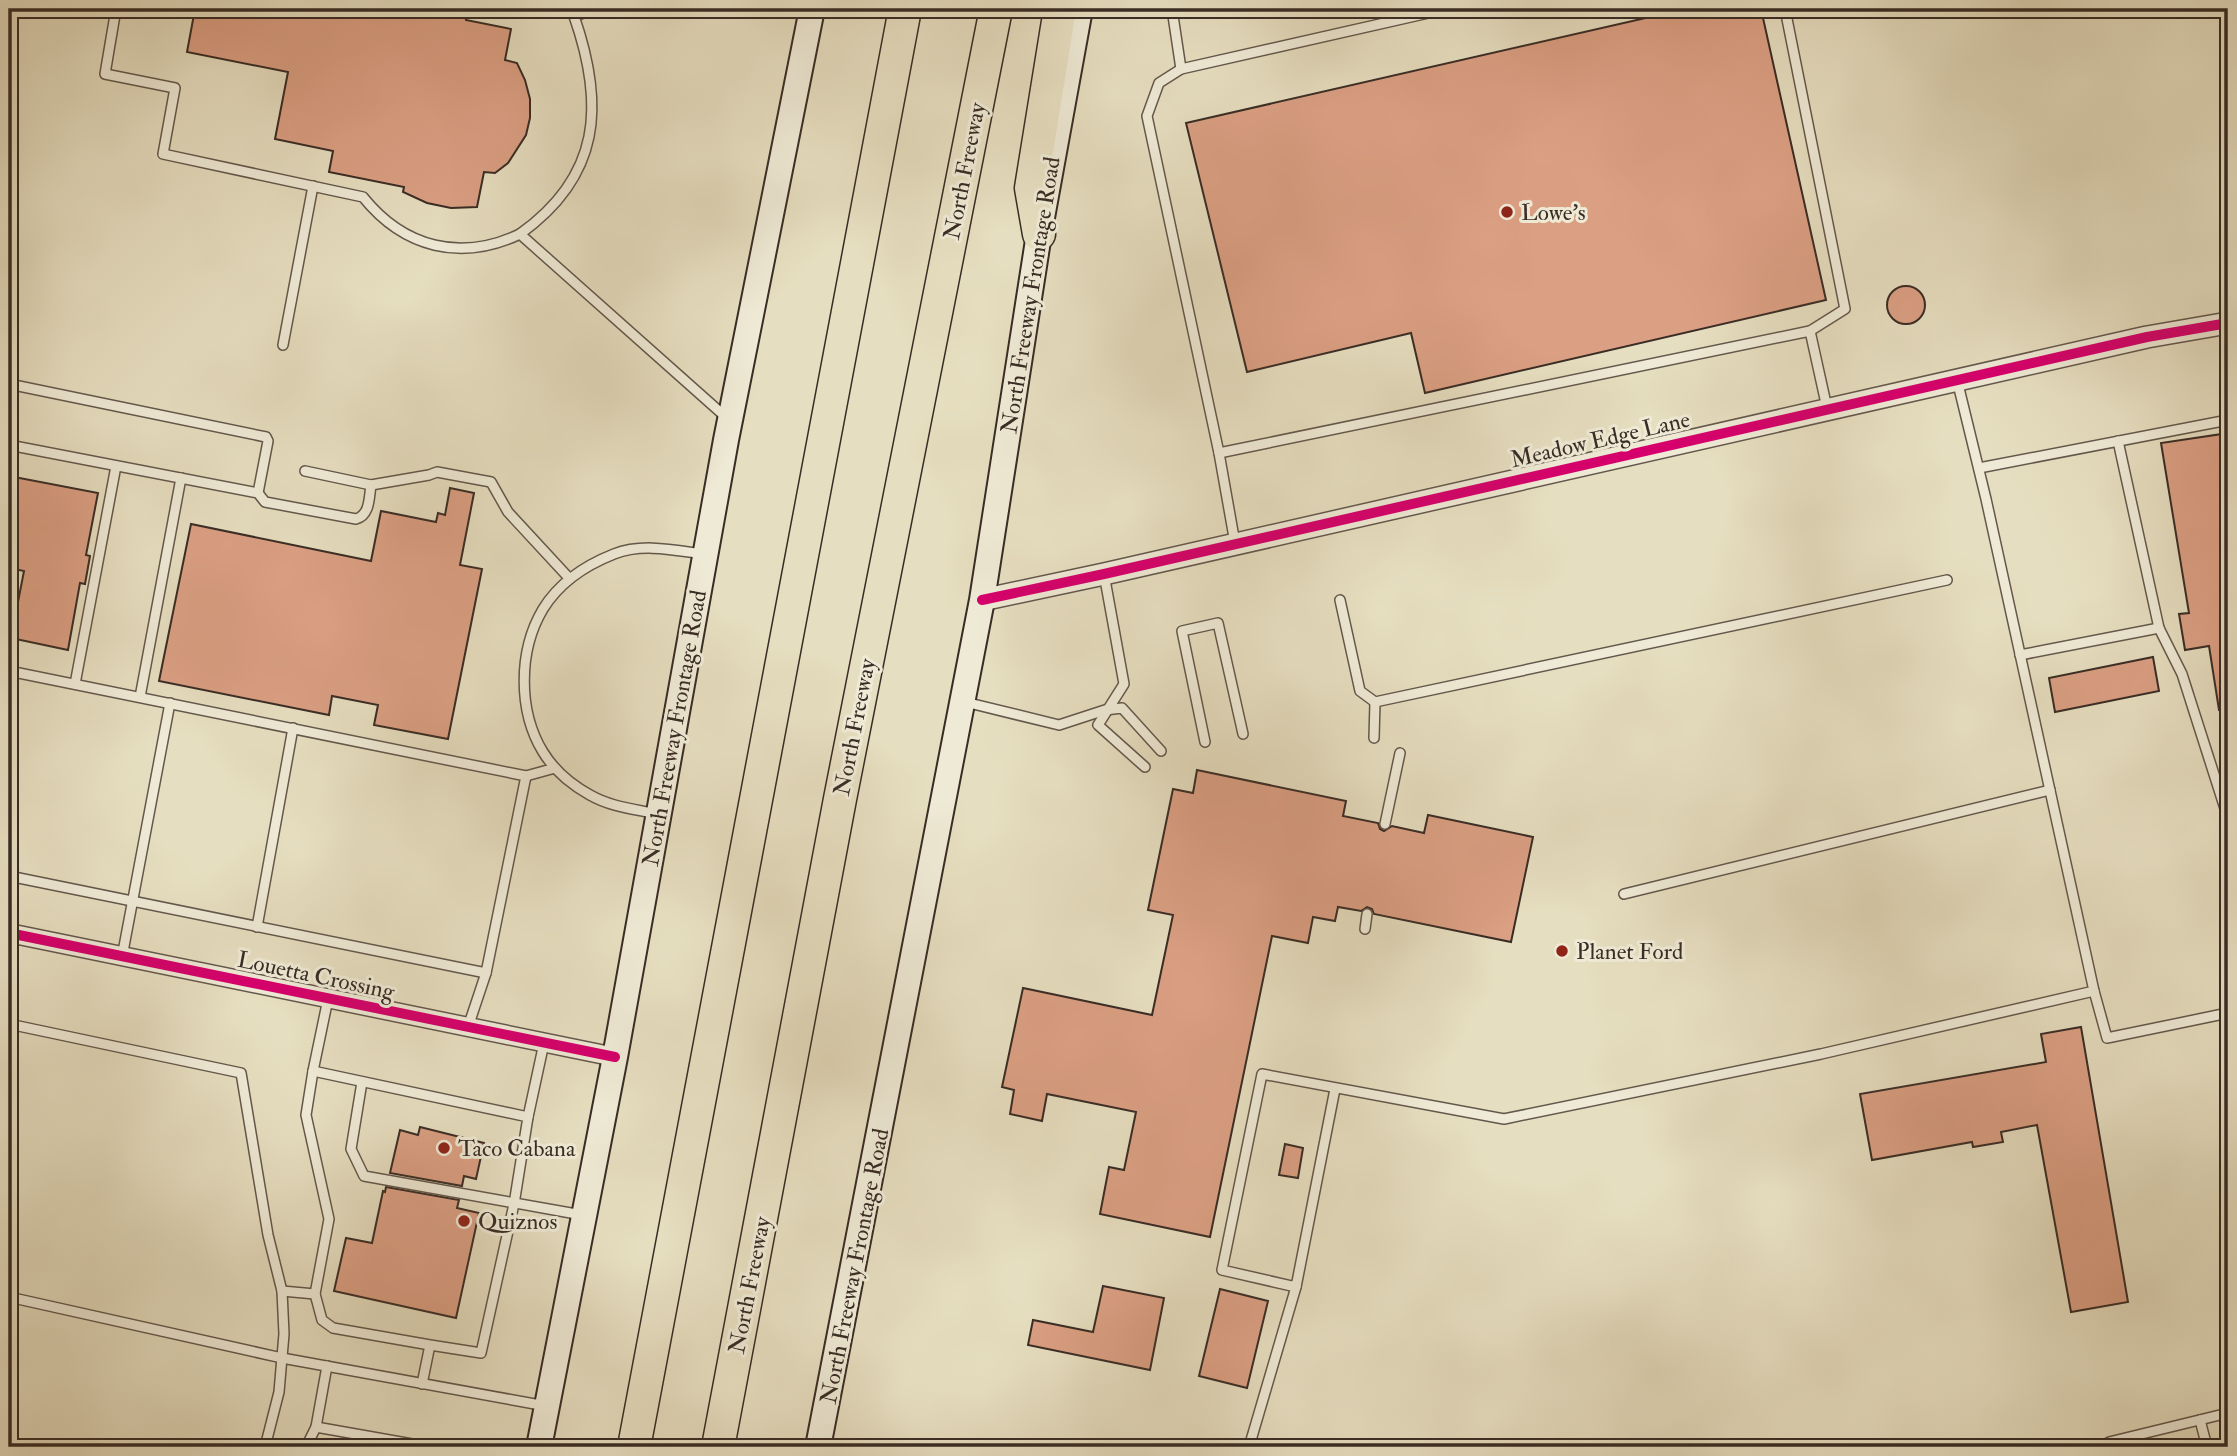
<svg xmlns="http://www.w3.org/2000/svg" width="2237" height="1456" font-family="'IM FELL Double Pica',serif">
  <rect width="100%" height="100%" fill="#e6dec0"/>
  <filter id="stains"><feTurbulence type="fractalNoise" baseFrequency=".00286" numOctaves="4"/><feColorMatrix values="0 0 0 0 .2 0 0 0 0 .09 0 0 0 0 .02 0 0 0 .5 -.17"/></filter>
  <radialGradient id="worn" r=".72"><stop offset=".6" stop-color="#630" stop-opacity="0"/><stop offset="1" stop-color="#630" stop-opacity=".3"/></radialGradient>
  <g fill="#db9f83" stroke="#392c25" stroke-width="2">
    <path d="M 195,9 L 468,9 L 466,20 L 511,29 L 505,60 L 517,63 L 525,80 L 530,99 L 530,118 L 526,135 L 508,163 L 495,173 L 484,172 L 477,207 L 451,208 L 427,203 L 403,192 L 404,187 L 329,172 L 333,151 L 275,139 L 288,72 L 187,52 Z"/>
    <path d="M 1685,9 L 1761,9 L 1826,300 L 1425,393 L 1411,333 L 1247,372 L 1186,123 Z"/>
    <circle cx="1906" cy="305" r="19"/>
    <path d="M 2222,434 L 2228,471 L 2228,709 L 2219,710 L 2209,646 L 2185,650 L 2179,614 L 2189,613 L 2161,443 Z"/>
    <path d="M 9,476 L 98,493 L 86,555 L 90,556 L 85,584 L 80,583 L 68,650 L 11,638 L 24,571 L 9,568 L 9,543 L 13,520 L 9,519 Z"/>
    <path d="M 450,488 L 474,493 L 460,565 L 482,569 L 448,739 L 374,725 L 378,705 L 332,696 L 329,715 L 159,681 L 191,524 L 371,561 L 381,511 L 436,522 L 438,513 L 445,515 Z"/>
    <path d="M 2153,657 L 2159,691 L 2055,712 L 2049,678 Z"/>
    <path d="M 1197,770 L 1346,801 L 1343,816 L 1378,823 L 1380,829 L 1384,831 L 1392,826 L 1424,833 L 1428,815 L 1533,837 L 1511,942 L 1374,914 L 1372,909 L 1367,907 L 1361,911 L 1338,907 L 1335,921 L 1313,917 L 1308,943 L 1272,936 L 1210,1237 L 1100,1214 L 1109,1167 L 1124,1170 L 1136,1112 L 1047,1094 L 1042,1121 L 1010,1114 L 1014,1090 L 1002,1087 L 1023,988 L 1152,1015 L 1173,915 L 1148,910 L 1173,789 L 1193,793 Z"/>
    <path d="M 2081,1027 L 2128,1302 L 2071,1312 L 2037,1125 L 2001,1132 L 2003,1142 L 1973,1147 L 1972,1142 L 1872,1160 L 1860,1094 L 2046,1062 L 2041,1034 Z"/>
    <path d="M 420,1127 L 484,1143 L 476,1179 L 464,1176 L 462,1186 L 390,1173 L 400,1130 L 418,1135 Z"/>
    <path d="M 1285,1144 L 1303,1148 L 1298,1178 L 1279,1175 Z"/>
    <path d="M 386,1187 L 459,1200 L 457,1208 L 479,1213 L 456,1318 L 334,1291 L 346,1238 L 372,1243 L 383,1191 L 385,1192 Z"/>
    <path d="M 1103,1286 L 1164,1298 L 1150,1370 L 1028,1345 L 1033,1320 L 1093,1332 Z"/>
    <path d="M 1220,1289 L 1268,1301 L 1247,1388 L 1199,1376 Z"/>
  </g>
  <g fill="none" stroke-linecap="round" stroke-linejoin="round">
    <defs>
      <g id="service">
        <path d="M 116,9 L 105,74 L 175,88 L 163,154 L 363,197 C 404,248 461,262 520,234 L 728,419"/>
        <path d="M 567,9 L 574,16 L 597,9"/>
        <path d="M 1172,9 L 1181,69"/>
        <path d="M 1785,9 L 1845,309 L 1810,331"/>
        <path d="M 520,234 C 601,176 605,105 574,16"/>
        <path d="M 283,345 L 313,186"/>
        <path d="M 9,384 L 266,437 L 268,441 L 258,493"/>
        <path d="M 2118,441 L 2159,628"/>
        <path d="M 9,445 L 258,493 L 265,502 L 356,519 C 370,515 369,498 371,485 L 429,475 L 437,472 L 491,482 L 508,512 L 569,578"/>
        <path d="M 1219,453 L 1810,331 L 1827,408"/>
        <path d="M 1979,468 L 2228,420"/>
        <path d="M 305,471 L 371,485"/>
        <path d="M 1235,543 L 1219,453 L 1147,116 L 1159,83 L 1181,69 L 1446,9"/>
        <path d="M 1104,574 L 1124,684 L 1098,725 L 1145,767"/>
        <path d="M 1340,600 L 1360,691 L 1375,702 L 1947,580"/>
        <path d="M 2020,655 L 2159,628 L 2182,674 L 2228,818"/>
        <path d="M 9,671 L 526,776 L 555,768"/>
        <path d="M 75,684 L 116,466"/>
        <path d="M 140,697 L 181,478"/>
        <path d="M 965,702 L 1059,725 L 1105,710 L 1122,708 L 1161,751"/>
        <path d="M 1374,738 L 1375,702"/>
        <path d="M 1205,742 L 1182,631 L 1218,623 L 1243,734"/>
        <path d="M 657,814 C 634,809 611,807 590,795 C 572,785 554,770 543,752 C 518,711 518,651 543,609 C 559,583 586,565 614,554 C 642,543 674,550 703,554"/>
        <path d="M 1385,824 L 1400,753"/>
        <path d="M 9,876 L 486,973"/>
        <path d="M 1624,894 L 2050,790"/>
        <path d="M 257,927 L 293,728"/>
        <path d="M 1365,929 L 1367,914"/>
        <path d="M 122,957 L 170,703"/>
        <path d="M 2094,991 L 2107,1038 L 2228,1013"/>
        <path d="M 9,1024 L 241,1073 L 268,1235 L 282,1291 L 284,1334 L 279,1392 L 265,1447"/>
        <path d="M 468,1027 L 486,973 L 526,776"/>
        <path d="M 313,1071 L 328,999"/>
        <path d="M 362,1082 L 351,1149 L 364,1176 L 582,1215"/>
        <path d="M 1335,1089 L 1296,1287 L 1222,1270 L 1262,1074 L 1504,1119 L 1821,1054 L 2094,991 L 1986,499 L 1957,380"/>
        <path d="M 528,1117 L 544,1043"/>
        <path d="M 282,1291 L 315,1294"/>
        <path d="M 9,1297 L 282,1358 L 546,1406"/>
        <path d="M 422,1384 L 430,1345 L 481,1353 L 514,1204 L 528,1117 L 313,1071 L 306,1115 L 329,1219 L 315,1294 L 322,1320 L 333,1328 L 430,1345"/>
        <path d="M 2200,1420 L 2207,1447"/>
        <path d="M 316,1427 L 327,1366"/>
        <path d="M 306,1447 L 316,1427 L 429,1447"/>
        <path d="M 1249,1447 L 1296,1287"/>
        <path d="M 2108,1447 L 2109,1442 L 2228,1413"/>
      </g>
      <path id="minor" d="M 9,933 L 615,1057"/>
      <path id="tertiary" d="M 982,600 L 1104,574 L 2147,337 L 2228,323"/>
      <g id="secondary">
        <path d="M 539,1447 L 615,1057 L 726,440 L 812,9"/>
        <path d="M 818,1447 L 982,600 L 1039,234 L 1080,9"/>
      </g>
      <g id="motorway">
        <path d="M 1039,234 L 1031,188 L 1060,9"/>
        <path d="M 634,1447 L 905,9"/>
        <path d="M 718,1447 L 840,799 L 996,9"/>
      </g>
    </defs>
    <use href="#service" stroke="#64584c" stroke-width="12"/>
    <use href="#minor" stroke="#64584c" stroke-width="21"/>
    <use href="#tertiary" stroke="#64584c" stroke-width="24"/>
    <use href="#secondary" stroke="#392c25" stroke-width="28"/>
    <use href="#motorway" stroke="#392c25" stroke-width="35"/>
    <use href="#service" stroke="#efead6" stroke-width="9"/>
    <use href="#minor" stroke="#efead6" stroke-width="18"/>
    <use href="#tertiary" stroke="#efead6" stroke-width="21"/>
    <use href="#secondary" stroke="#efead6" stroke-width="24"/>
    <use href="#motorway" stroke="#e6dec0" stroke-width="32"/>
    <defs>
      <g id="cycleway">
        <path d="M 982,600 L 1104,574 L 2147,337 L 2228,323"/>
        <path d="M 9,933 L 615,1057"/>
      </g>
    </defs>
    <use href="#cycleway" stroke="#efead6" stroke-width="15"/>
    <use href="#cycleway" stroke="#d6006c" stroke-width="10"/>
  </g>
  <g fill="#8f2418" stroke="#efead6" stroke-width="2.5">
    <circle cx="1507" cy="212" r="7"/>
    <circle cx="1562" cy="951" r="7"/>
    <circle cx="444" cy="1148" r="7"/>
    <circle cx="464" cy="1221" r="7"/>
  </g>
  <g text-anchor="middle" stroke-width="6" stroke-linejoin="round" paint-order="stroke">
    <g font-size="23" fill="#392c25" stroke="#efead6">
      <text transform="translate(964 171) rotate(-79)" y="8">North Freeway</text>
      <text transform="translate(1030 295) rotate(-81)" y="8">North Freeway Frontage Road</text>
      <text transform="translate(1600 439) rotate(-13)" y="8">Meadow Edge Lane</text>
      <text transform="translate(854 727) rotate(-79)" y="8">North Freeway</text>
      <text transform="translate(674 728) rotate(-80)" y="8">North Freeway Frontage Road</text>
      <text transform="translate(316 975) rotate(12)" y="8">Louetta Crossing</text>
      <text transform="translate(854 1266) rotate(-79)" y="8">North Freeway Frontage Road</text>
      <text transform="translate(749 1285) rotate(-79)" y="8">North Freeway</text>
    </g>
    <g font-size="23" fill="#392c25" stroke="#efead6" text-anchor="start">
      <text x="1521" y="220">Lowe's</text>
      <text x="1576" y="959">Planet Ford</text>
      <text x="458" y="1156">Taco Cabana</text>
      <text x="478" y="1229">Quiznos</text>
    </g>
  </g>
  <rect width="2237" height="1456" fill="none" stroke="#e6dec0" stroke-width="35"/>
  <rect x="10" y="10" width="2216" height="1435" fill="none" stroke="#392c25" stroke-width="3.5"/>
  <rect x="18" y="18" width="2202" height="1421" fill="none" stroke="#392c25" stroke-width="2"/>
  <rect width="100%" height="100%" filter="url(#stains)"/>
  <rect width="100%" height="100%" fill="url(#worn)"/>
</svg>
